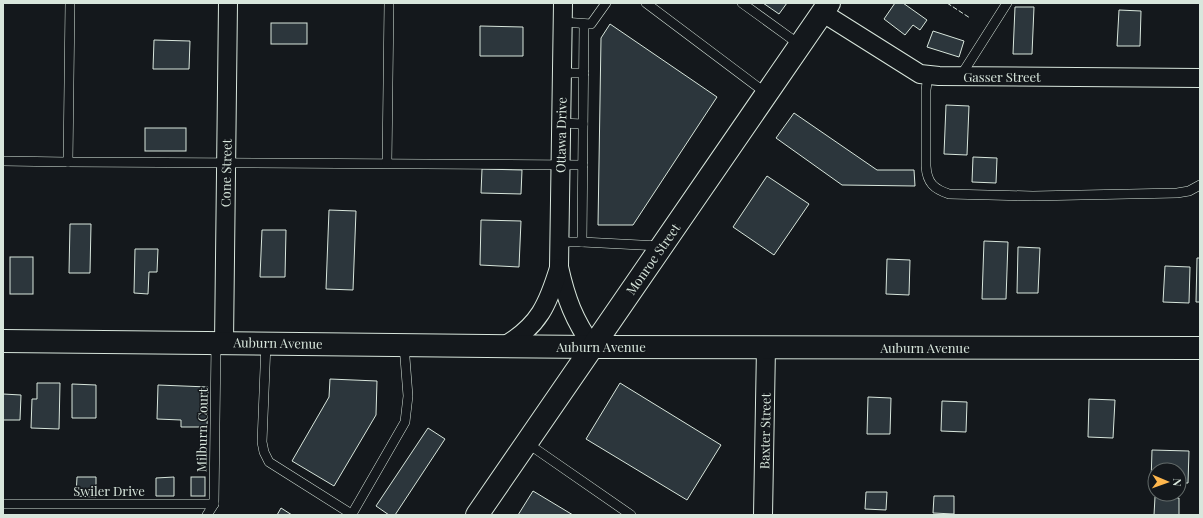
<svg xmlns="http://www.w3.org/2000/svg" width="1203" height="518" font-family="'Playfair Display',serif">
  <rect width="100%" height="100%" fill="#14181c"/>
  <g fill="#2c363c" stroke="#d8e6dc">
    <path d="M 763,3 L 787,3 L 779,14 Z"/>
    <path d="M 895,3 L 903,3 L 927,20 L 920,30 L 913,25 L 905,35 L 884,19 Z"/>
    <path d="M 1015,7 L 1034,7 L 1032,54 L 1013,54 Z"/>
    <path d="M 1119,10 L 1141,11 L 1140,46 L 1117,46 Z"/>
    <rect x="271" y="23" width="36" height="21"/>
    <path d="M 610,24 L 717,97 L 633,225 L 598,225 L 601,38 Z"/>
    <path d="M 480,26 L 523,27 L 523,56 L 480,56 Z"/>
    <path d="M 933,31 L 964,41 L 959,57 L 927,47 Z"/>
    <path d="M 154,40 L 190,41 L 189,69 L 153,69 Z"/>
    <path d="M 946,105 L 969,106 L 967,155 L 944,154 Z"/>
    <path d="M 794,113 L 877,170 L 914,170 L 915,186 L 842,185 L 776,138 Z"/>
    <rect x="145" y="128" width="41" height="23"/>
    <path d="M 973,157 L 997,158 L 996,183 L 972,182 Z"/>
    <path d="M 482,169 L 522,170 L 521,194 L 481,193 Z"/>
    <path d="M 767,176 L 809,204 L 774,255 L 733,227 Z"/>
    <path d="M 329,210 L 356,211 L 353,290 L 326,289 Z"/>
    <path d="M 481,220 L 521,221 L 519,267 L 480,265 Z"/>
    <path d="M 70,224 L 91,224 L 90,273 L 69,273 Z"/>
    <path d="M 262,230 L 286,230 L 285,277 L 260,277 Z"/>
    <path d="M 984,241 L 1008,242 L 1006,299 L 982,299 Z"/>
    <path d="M 1018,247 L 1040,248 L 1038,293 L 1017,293 Z"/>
    <path d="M 135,249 L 158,249 L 157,272 L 149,272 L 148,294 L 134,293 Z"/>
    <rect x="10" y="257" width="23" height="37"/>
    <path d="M 1197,258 L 1200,258 L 1200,302 L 1196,302 Z"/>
    <path d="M 887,259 L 910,260 L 909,295 L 886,294 Z"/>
    <path d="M 1165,266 L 1190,267 L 1189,303 L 1163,302 Z"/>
    <path d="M 330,379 L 377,381 L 376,415 L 334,486 L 292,461 L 329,397 Z"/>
    <path d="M 37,383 L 60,383 L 59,429 L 31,428 L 32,399 L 37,399 Z"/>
    <path d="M 620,383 L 721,445 L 687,500 L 586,439 Z"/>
    <path d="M 72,384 L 96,385 L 96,418 L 72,418 Z"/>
    <path d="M 158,385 L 208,387 L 207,427 L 181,427 L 181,420 L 157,419 Z"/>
    <path d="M 3,394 L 21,395 L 20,420 L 3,420 Z"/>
    <path d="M 868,397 L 891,398 L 890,434 L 867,434 Z"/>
    <path d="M 1089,399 L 1115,400 L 1113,438 L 1088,437 Z"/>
    <path d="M 942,401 L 967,402 L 966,432 L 941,431 Z"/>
    <path d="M 428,428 L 445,439 L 395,515 L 389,515 L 376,506 Z"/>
    <path d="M 1152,450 L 1189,451 L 1188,483 L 1179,483 L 1179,470 L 1155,470 L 1155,482 L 1151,482 Z"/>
    <path d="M 77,477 L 96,477 L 96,497 L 76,496 Z"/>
    <path d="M 174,477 L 174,496 L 156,496 L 156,478 Z"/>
    <rect x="191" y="477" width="14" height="19"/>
    <path d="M 533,491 L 573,515 L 518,515 Z"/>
    <path d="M 866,492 L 887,492 L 886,510 L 865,509 Z"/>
    <path d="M 934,496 L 954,496 L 954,514 L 933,513 Z"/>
    <path d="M 1155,497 L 1179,498 L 1179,515 L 1154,515 Z"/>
    <path d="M 281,508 L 292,515 L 277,515 Z"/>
  </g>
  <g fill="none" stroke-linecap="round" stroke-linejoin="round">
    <defs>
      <g id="lane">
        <path d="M 70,3 L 68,162 L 583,165"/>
        <path d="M 646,3 L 767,94"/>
        <path d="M 742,3 L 800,45"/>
        <path d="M 563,22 L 591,24 L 606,3"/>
        <path d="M 584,24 L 582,242 L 660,246"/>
        <path d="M 562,73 L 584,73"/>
        <path d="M 928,75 L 926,90 L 926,166 C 927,183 934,189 949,194 L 1033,196 L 1177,193 L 1189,191 L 1200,185"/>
        <path d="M 960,77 L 1007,3"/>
        <path d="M 562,123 L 583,124"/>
        <path d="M 3,161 L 68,162"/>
        <path d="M 387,163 L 389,3"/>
        <path d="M 560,242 L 582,242"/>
        <path d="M 266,343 L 262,442 L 264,452 L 269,462 L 353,515"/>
        <path d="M 527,443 L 631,515"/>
        <path d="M 3,504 L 214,504"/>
        <path d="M 352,514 L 405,422 L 408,396 L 404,345"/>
        <path d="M 207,515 L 214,504 L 216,343"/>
      </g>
      <g id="street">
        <path d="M 563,3 L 559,267 C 566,299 574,320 593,347"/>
        <path d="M 823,13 L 920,74 L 939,76 L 1200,78"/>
        <path d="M 224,343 L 228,3"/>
        <path d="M 504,346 C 539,326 548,304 559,268"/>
        <path d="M 763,515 L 766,347"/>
      </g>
      <path id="secondary" d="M 3,341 L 593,347 L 1200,348"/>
      <path id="primary" d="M 477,515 L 829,3"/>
    </defs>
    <use href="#lane" stroke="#d8e6dc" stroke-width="10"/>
    <use href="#street" stroke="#d8e6dc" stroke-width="20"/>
    <use href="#secondary" stroke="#d8e6dc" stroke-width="24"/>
    <use href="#primary" stroke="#d8e6dc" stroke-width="24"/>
    <use href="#lane" stroke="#14181c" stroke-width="9"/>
    <use href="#street" stroke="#14181c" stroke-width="18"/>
    <use href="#secondary" stroke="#14181c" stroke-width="22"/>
    <use href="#primary" stroke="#14181c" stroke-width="22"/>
    <path stroke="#d8e6dc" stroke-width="1" stroke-dasharray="5 2" stroke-linecap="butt" d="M 947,3 L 970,18"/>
  </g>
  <g text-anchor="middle" stroke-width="3" stroke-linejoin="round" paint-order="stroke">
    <g font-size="13" fill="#d8e6dc" stroke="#14181c">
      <text x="1002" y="82">Gasser Street</text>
      <text transform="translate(561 135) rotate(-89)" y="5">Ottawa Drive</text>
      <text transform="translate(226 173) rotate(-89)" y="5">Cone Street</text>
      <text transform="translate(653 259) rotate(-55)" y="5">Monroe Street</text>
      <text transform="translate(278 343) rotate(1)" y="5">Auburn Avenue</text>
      <text x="601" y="352">Auburn Avenue</text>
      <text x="925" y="353">Auburn Avenue</text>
      <text transform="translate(202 430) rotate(-89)" y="5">Milburn Court</text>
      <text transform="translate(765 431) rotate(-89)" y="5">Baxter Street</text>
      <text x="109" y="496">Swiler Drive</text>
    </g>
  </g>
  <rect width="1203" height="518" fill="none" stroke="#d8e6dc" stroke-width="8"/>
  <g transform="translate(1167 482) rotate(92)"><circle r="19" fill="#14181c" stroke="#626a69"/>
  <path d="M0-3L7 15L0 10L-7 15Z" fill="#ffb74d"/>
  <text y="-6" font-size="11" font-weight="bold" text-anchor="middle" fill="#d8e6dc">N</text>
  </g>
</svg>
